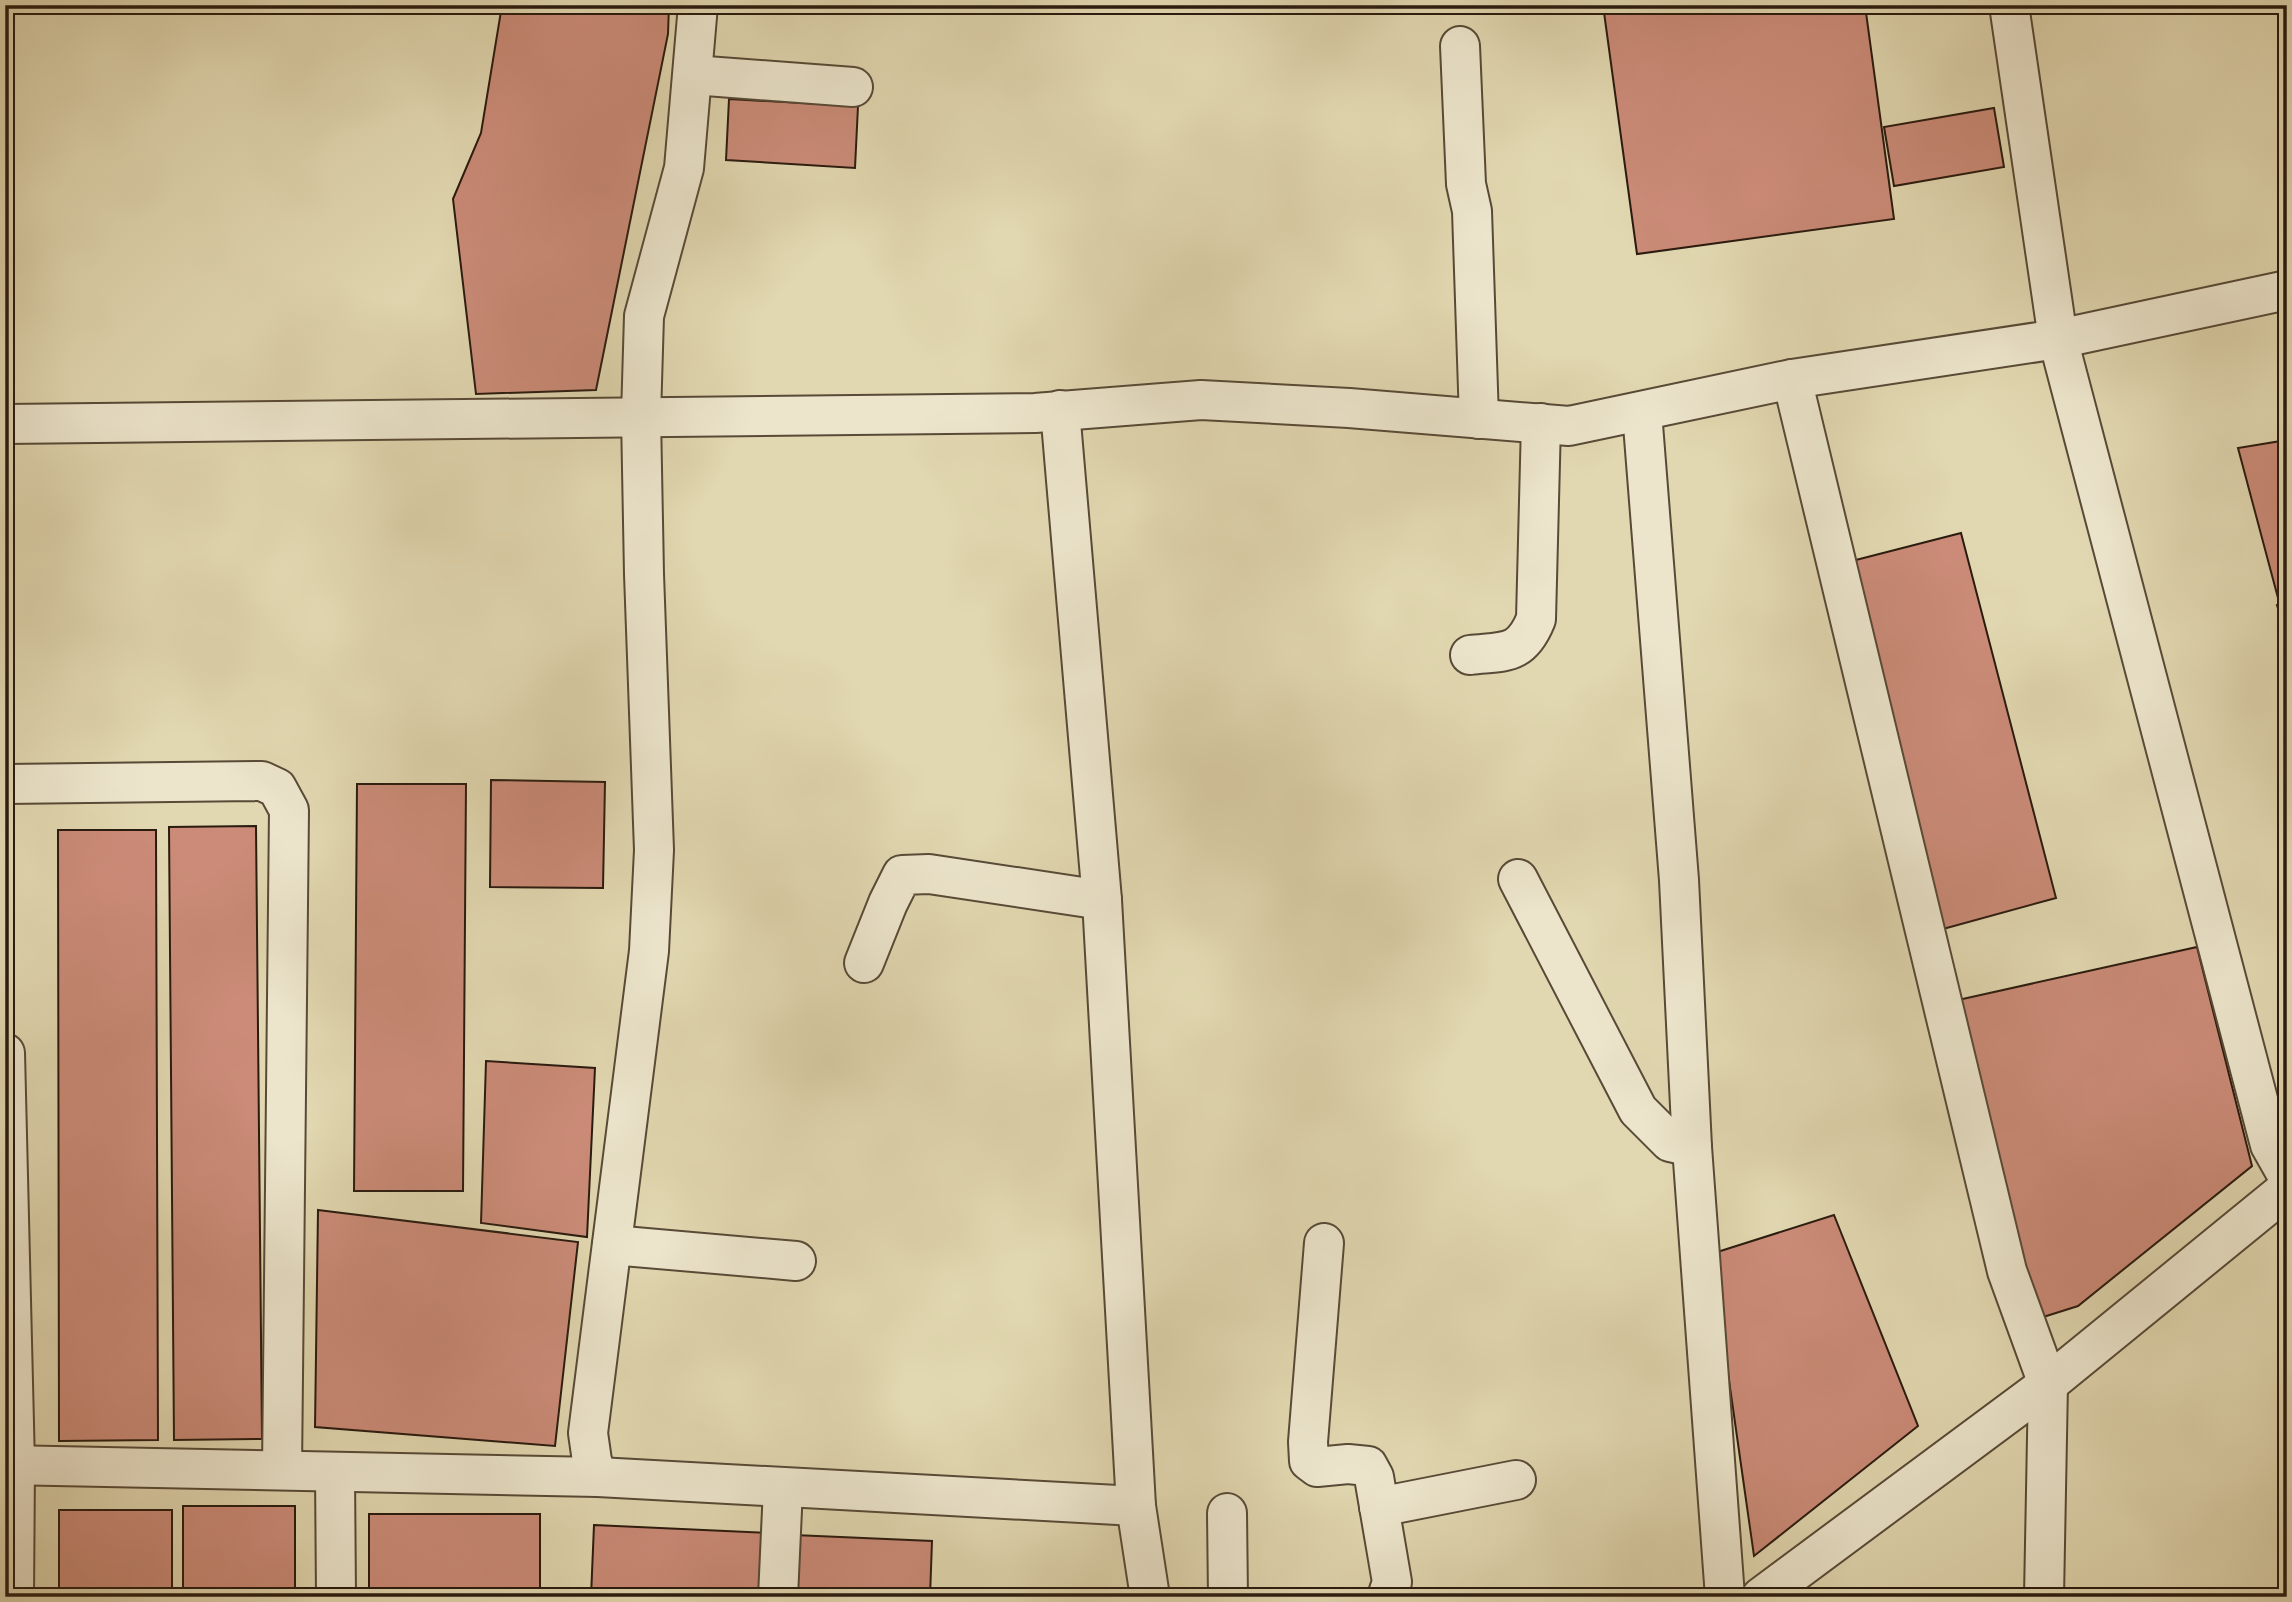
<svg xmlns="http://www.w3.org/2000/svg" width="2292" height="1602" font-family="'IM FELL English',serif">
  <rect width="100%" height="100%" fill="#e1d7b0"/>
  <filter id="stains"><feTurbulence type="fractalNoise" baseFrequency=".00286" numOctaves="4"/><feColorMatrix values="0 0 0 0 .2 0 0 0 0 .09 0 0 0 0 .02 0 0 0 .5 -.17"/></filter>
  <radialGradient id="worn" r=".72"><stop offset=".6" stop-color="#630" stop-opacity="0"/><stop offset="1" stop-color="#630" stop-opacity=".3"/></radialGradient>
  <g fill="#cb8b78" stroke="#2a1b0f" stroke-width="2">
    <path d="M 502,5 L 669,5 L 668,34 L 596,390 L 476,394 L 453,199 L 481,133 Z"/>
    <path d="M 1603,5 L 1865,5 L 1894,219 L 1637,254 Z"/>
    <path d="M 729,99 L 858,106 L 855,168 L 726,160 Z"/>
    <path d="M 1994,108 L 2004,167 L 1894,186 L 1884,127 Z"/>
    <path d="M 2287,440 L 2287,597 L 2278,598 L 2238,448 Z"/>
    <path d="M 1961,533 L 2056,898 L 1943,929 L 1848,562 Z"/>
    <path d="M 2287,604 L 2287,638 L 2277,605 Z"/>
    <path d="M 491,780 L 605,782 L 603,888 L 490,887 Z"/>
    <path d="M 357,784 L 466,784 L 463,1191 L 354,1191 Z"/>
    <path d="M 256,826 L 262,1439 L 174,1440 L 169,827 Z"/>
    <path d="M 58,830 L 156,830 L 158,1440 L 59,1441 Z"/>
    <path d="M 2197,947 L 2252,1166 L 2078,1306 L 2037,1319 L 1958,1000 Z"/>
    <path d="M 486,1061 L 595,1068 L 587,1237 L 481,1223 Z"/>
    <path d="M 318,1210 L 578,1242 L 555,1446 L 315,1427 Z"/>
    <path d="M 1834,1215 L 1918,1426 L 1754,1556 L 1711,1254 Z"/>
    <rect x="183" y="1506" width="112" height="91"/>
    <rect x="59" y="1510" width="113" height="87"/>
    <rect x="369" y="1514" width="171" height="83"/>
    <path d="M 594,1525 L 771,1533 L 769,1597 L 591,1597 Z"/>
    <path d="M 794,1535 L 932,1541 L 930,1597 L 791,1597 Z"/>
  </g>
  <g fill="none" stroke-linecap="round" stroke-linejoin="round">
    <defs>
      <g id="minor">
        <path d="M 2009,5 L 2058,339 L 2270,1145 L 2287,1175"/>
        <path d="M 1460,46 L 1466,184 L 1472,211 L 1479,419"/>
        <path d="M 693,75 L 853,87"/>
        <path d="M 1792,379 L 2007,1271 L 2048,1384 L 2044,1597"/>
        <path d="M 1060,410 L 1102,900 L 1136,1506 L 1150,1597"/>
        <path d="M 1642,412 L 1679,880 L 1692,1147 L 1725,1597"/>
        <path d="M 5,424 L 1035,413 L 1201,400 L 1349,408 L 1569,426 L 1792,379 L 2058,339 L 2287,290"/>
        <path d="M 1470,655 C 1505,651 1521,656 1536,619 L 1541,423"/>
        <path d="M 5,784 L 262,781 L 277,788 L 289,810 L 282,1470"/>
        <path d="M 1518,879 L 1638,1110 L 1670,1142 L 1692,1147"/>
        <path d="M 864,963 L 888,903 L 902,875 L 929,874 L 1102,900"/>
        <path d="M 5,1053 L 15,1465 L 14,1597"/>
        <path d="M 1324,1243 L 1308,1442 L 1309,1461 L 1317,1467 L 1348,1464 L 1368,1466 L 1374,1477 L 1392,1582 L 1387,1597"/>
        <path d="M 612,1245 L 796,1261"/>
        <path d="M 5,1465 L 598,1477 L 1136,1506"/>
        <path d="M 335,1472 L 336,1597"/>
        <path d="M 598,1477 L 592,1461 L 588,1433 L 649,951 L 654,850 L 644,574 L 641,416 L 644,316 L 684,168 L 698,5"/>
        <path d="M 1379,1507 L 1516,1480"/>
        <path d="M 1227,1513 L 1228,1597"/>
        <path d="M 778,1597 L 783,1488"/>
        <path d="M 1761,1597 L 2048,1384 L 2287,1189"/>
      </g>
    </defs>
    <use href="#minor" stroke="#584a37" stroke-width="42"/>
    <use href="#minor" stroke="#ece5cc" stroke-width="38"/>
  </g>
  <rect width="2292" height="1602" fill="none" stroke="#e1d7b0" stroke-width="28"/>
  <rect x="7" y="7" width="2278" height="1588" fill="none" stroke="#2a1b0f" stroke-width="3.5"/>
  <rect x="14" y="14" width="2264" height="1574" fill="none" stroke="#2a1b0f" stroke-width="2"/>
  <rect width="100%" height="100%" filter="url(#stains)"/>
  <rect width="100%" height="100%" fill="url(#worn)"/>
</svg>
